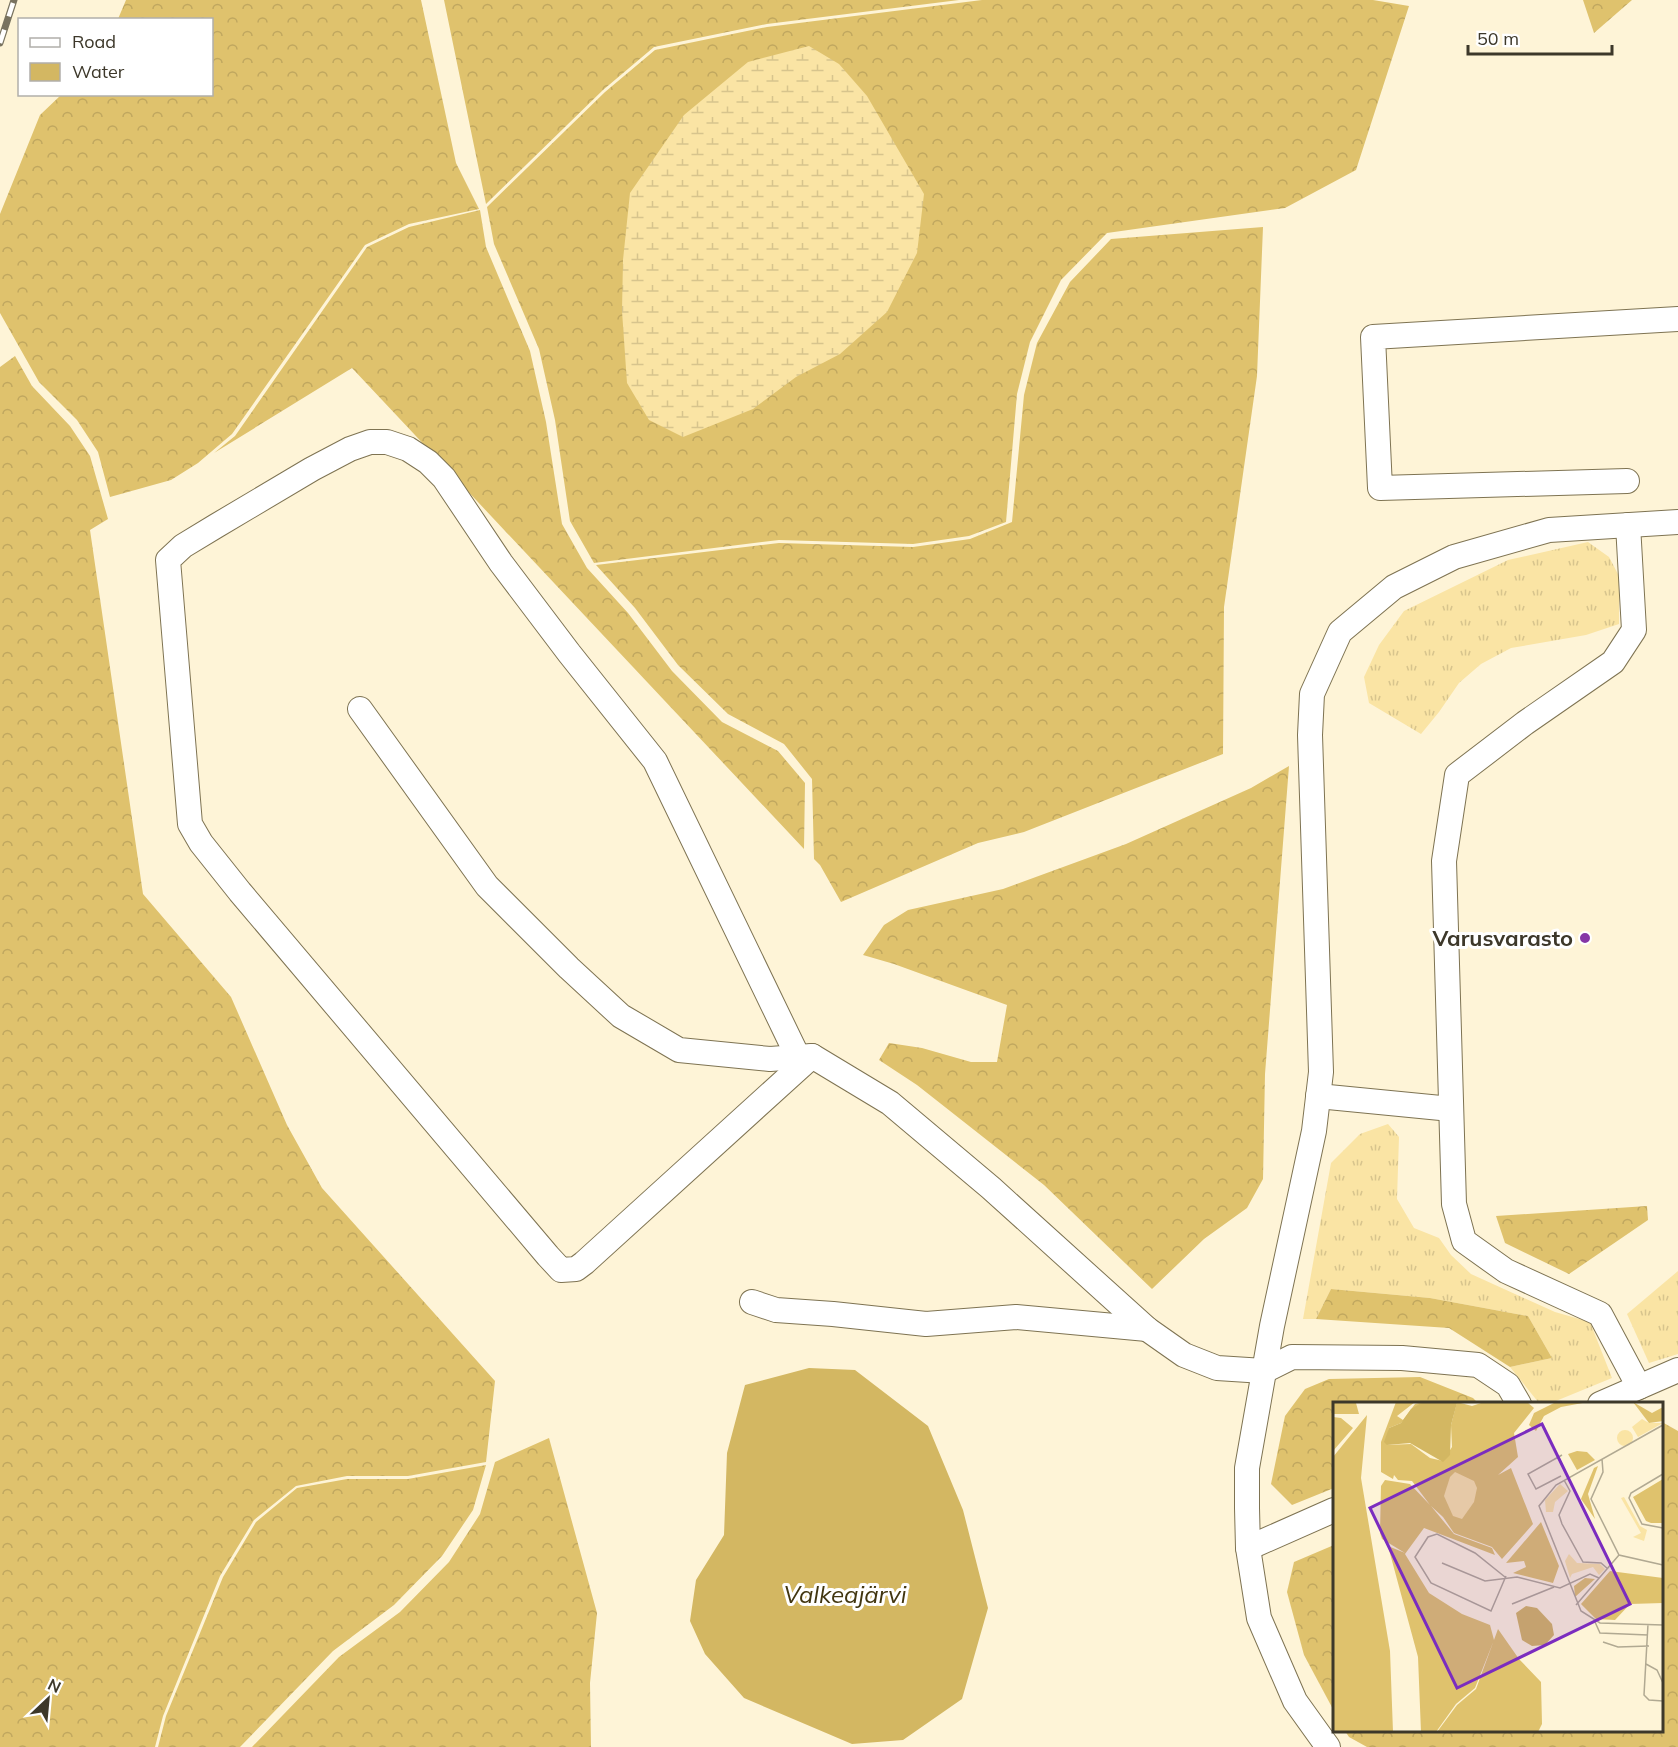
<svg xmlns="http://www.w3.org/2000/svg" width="1678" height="1747" font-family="Mulish,sans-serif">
  <defs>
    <pattern id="grass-tufts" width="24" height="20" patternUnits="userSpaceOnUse" patternTransform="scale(1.5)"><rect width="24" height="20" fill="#fae4a4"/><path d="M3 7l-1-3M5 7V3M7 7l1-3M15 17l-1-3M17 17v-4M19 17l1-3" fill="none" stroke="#d7c48d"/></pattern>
    <pattern id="forest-crowns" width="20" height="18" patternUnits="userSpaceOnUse" patternTransform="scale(1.5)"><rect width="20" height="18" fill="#dfc26d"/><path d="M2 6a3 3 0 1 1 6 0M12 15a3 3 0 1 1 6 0" fill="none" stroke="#c0a75f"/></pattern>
    <pattern id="wetland-marsh" width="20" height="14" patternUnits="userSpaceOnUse" patternTransform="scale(1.5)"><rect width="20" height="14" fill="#fae4a4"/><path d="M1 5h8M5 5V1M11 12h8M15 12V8" fill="none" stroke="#d7c48d"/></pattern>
  </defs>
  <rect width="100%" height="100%" fill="#fef4d7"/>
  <g fill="url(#grass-tufts)">
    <path d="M 1588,542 L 1609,557 L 1619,576 L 1619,624 L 1586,635 L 1511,648 L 1481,664 L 1459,683 L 1439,712 L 1421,734 L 1369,703 L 1364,677 L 1379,645 L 1404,611 L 1508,560 Z"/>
    <path d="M 1388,1124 L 1399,1137 L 1397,1199 L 1414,1228 L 1439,1238 L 1451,1255 L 1471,1274 L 1555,1312 L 1590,1322 L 1612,1378 L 1551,1403 L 1539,1403 L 1510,1367 L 1552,1358 L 1528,1316 L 1430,1298 L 1331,1289 L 1316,1319 L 1303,1319 L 1331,1163 L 1360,1134 Z"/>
    <path d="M 1678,1271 L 1678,1354 L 1649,1363 L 1627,1314 Z"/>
  </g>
  <g fill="url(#forest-crowns)">
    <path d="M 126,0 L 421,0 L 456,163 L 479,209 L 409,224 L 365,245 L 232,434 L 198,463 L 171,480 L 110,497 L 98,452 L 77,420 L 39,382 L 0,313 L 0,214 L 40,115 L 61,95 L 212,94 L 212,20 L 118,19 Z"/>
    <path d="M 444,0 L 959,0 L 767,24 L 654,47 L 603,90 L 486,204 Z"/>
    <path d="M 982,0 L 1373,0 L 1409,6 L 1356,170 L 1285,208 L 1107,233 L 1061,280 L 1030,342 L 1017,394 L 1006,522 L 969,536 L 913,544 L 779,540 L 594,563 L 570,521 L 555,420 L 539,349 L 494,244 L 487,207 L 605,92 L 655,50 L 767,27 Z"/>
    <path d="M 1583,0 L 1632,0 L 1594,33 Z"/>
    <path d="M 480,210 L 486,247 L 530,351 L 546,422 L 562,524 L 587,568 L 628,613 L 672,671 L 722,722 L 778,751 L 805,783 L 804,849 L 352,368 L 214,453 L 235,436 L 367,247 L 409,227 Z"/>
    <path d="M 1263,227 L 1257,376 L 1224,607 L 1223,754 L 1024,832 L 978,843 L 841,902 L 820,865 L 814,859 L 812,779 L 784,744 L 728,714 L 678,665 L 635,608 L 596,565 L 779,543 L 913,547 L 970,539 L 1012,522 L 1024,395 L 1037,343 L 1070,282 L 1111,239 Z"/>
    <path d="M 15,356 L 32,386 L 70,426 L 90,456 L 108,519 L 90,530 L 143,894 L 231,997 L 287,1125 L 322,1188 L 495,1381 L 486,1462 L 408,1476 L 347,1476 L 296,1486 L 254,1520 L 220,1576 L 163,1716 L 155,1747 L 0,1747 L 0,367 Z"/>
    <path d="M 1289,766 L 1265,1074 L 1263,1179 L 1247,1208 L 1204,1239 L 1152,1289 L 1044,1185 L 917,1085 L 879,1060 L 889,1043 L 922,1048 L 971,1062 L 997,1062 L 1007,1005 L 894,964 L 863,955 L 884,925 L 908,910 L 1003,889 L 1126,844 L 1251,788 Z"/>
    <path d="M 1647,1206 L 1648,1220 L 1569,1274 L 1505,1243 L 1496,1216 Z"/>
    <path d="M 1331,1289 L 1430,1298 L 1528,1316 L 1552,1358 L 1510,1367 L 1449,1328 L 1316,1319 Z"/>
    <path d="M 1420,1377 L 1473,1398 L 1478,1403 L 1334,1404 L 1334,1488 L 1292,1505 L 1271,1484 L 1285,1416 L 1305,1389 L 1329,1379 Z"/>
    <path d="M 1662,1422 L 1678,1431 L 1678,1747 L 1367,1747 L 1349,1737 L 1345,1731 L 1662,1730 Z"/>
    <path d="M 549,1438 L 597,1613 L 590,1683 L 591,1747 L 252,1747 L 339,1657 L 400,1612 L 449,1562 L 480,1514 L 495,1462 Z"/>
    <path d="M 486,1465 L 473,1510 L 442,1556 L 394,1605 L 333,1651 L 240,1747 L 158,1747 L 166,1716 L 223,1577 L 256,1522 L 297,1488 L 347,1479 L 408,1479 Z"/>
    <path d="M 1334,1545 L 1334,1711 L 1304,1655 L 1287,1592 L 1294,1562 Z"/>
  </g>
  <path fill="url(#wetland-marsh)" d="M 809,46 L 839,64 L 867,96 L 924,194 L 917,253 L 887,312 L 840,354 L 796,377 L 753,409 L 683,437 L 649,420 L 627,383 L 622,311 L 623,260 L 630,193 L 684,115 L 748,62 Z"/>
  <path fill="#d3b762" d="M 809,1368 L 855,1370 L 928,1426 L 963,1510 L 988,1608 L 962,1699 L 903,1740 L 852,1744 L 744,1698 L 705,1654 L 690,1621 L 696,1580 L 724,1535 L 727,1453 L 745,1385 Z"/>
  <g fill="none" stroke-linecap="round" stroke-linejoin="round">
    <defs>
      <g id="minor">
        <path d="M 1627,481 L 1380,488 L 1373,337 L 1678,319"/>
        <path d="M 1628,525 L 1634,630 L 1613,662 L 1525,723 L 1457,775 L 1444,861 L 1454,1204 L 1464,1241 L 1506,1271 L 1600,1314 L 1639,1387"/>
        <path d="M 360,709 L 487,886 L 569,968 L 621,1016 L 679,1050 L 770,1059 L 812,1056 L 890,1103 L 991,1188 L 1147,1329 L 1184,1355 L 1217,1368 L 1264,1371 L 1292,1357 L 1402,1358 L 1478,1365 L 1508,1385 L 1519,1404"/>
        <path d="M 798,1057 L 655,761 L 569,653 L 501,563 L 444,478 L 428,462 L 408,449 L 387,442 L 370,442 L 350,449 L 312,469 L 216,526 L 183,546 L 168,560 L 190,824 L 201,843 L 240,892 L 548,1256 L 561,1270 L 576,1269 L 584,1263 L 812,1056"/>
        <path d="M 1318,1096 L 1451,1109"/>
        <path d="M 752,1302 L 776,1310 L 833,1314 L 926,1324 L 1016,1317 L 1147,1329"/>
        <path d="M 1600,1404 L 1678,1370"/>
        <path d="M 1248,1548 L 1334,1510"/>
        <path d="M 1328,1747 L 1295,1701 L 1259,1618 L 1248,1548 L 1247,1508 L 1247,1468 L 1272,1326 L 1314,1131 L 1321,1072 L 1310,735 L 1312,694 L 1340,632 L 1394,587 L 1454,557 L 1549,530 L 1678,522"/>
      </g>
    </defs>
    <use href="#minor" stroke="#7e7352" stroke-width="26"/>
    <use href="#minor" stroke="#fff" stroke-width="24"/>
    <defs>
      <path id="rail" d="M 0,43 L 14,0"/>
    </defs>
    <use href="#rail" stroke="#797360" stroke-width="7"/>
    <use href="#rail" stroke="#fff" stroke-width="4.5" stroke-dasharray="14" stroke-linecap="butt"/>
  </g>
  <circle fill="#8536a6" stroke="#fff" stroke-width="2" cx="1585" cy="938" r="6"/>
  <g text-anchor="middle" stroke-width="6" stroke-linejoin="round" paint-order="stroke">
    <g font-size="22" font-weight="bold" fill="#3d382a" stroke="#fff" text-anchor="end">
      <text x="1573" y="946">Varusvarasto</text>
    </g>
    <g font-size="24" font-style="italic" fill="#423610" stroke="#fff">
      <text x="845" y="1603">Valkeajärvi</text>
    </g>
  </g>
  <g transform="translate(1333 1402)">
    <rect width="330" height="330" fill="#fef4d7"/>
    <path d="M 309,17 L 316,21 L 330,21 L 305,35 L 299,25 ZM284 36a8 8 0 1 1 16 0a8 8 0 1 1-16 0ZM 227,82 L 235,89 L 222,100 L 220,110 L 213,110 L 212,98 ZM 291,95 L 307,124 L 314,128 L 311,139 L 300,135 L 308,131 L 288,96 ZM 236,152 L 244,161 L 267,162 L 272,167 L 266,173 L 260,165 L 239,172 L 237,176 L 232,159 Z" fill="#fae4a4"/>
    <path d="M 0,0 L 26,0 L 23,1 L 26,12 L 0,12 ZM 63,0 L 82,0 L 64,14 L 70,18 L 82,2 L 90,0 L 68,21 L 56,26 L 54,43 L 78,42 L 97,56 L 110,59 L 119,45 L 118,23 L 124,0 L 139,4 L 151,0 L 194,0 L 201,6 L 181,31 L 185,55 L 165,73 L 178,66 L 200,122 L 169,157 L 159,145 L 121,131 L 110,115 L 98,104 L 121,132 L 159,146 L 162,153 L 91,126 L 72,152 L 96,191 L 129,212 L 157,223 L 161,238 L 142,286 L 123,302 L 103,330 L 88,330 L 85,255 L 55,144 L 72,151 L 49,137 L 47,131 L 48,84 L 52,78 L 77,82 L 97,103 L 79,79 L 65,78 L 61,73 L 60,77 L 48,70 L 48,40 ZM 223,0 L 255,0 L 228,5 L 211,14 L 203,29 L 196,23 L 201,11 ZM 300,0 L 319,11 L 330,5 L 330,19 L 316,21 ZM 34,13 L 28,76 L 57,249 L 60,330 L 0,330 L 0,55 ZM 0,15 L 8,16 L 20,26 L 0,49 ZM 244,49 L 254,50 L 262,58 L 244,68 L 235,52 ZM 265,64 L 255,92 L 262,117 L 248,97 L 261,66 ZM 330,77 L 330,121 L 318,121 L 313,119 L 300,95 ZM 208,120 L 226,164 L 220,181 L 180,171 L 193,165 L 191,159 L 173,161 ZM 277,169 L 330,176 L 330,201 L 297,202 L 282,218 L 263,217 L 248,202 ZM 252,176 L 262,177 L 242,195 L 241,184 ZM 165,227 L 186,257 L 208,280 L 209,322 L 205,330 L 104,330 L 124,303 L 143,287 Z" fill="#dfc26d"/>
    <path d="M 122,70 L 141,79 L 144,86 L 141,100 L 129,117 L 120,114 L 111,94 L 117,75 Z" fill="#fae4a4"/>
    <path d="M 90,0 L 124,1 L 118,23 L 117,53 L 110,60 L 77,41 L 54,43 L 51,40 L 56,26 L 68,21 L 78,7 ZM 193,204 L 204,206 L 219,222 L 221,233 L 212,243 L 199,244 L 189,238 L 183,211 Z" fill="#d3b762"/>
    <path fill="none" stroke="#b1a992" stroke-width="1.5" d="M 330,23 L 223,83 L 206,104 L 248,209 L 267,221 L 330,223M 269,57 L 270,70 L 258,97 L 286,153 L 330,163M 330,72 L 298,91 L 296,96 L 309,122 L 330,126M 228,74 L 203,87 L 195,72 L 229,53M 231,78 L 237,89 L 226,113 L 229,122 L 250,160 L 268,161 L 275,167M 109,161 L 152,179 L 184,175 L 227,186 L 257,172 L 266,176M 172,175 L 142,151 L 104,132 L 95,135 L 82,155 L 98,181 L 158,209 L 173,174M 179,202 L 221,185M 243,203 L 286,153M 262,220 L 267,231 L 315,233M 315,222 L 311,293 L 316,298 L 330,299M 270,240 L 285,245 L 316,244M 313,262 L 324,268 L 330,281"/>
    <path fill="#7b2cbf" fill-opacity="0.15" stroke="#7b2cbf" stroke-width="3" d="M 209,22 L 297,202 L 124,286 L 37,106 Z"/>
    <rect width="330" height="330" fill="none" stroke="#3d382a" stroke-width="3"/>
  </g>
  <rect x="18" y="18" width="195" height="78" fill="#ffffff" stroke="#b1afaa" stroke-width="1.5"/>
  <rect x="30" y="38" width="30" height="9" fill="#ffffff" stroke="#b1afaa" stroke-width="1.5"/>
  <text x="72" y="48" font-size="18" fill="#3d382a">Road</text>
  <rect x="30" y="63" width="30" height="18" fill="#d3b762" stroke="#b1afaa" stroke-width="1.5"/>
  <text x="72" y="78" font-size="18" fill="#3d382a">Water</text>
  <g transform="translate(48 1699) rotate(26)" stroke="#ffffff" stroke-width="4.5" paint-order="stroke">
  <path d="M0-4.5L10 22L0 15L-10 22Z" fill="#3d382a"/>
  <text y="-9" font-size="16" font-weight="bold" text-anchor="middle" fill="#3d382a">N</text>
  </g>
  <path d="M1468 45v9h144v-9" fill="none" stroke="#3d382a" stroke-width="3"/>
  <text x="1477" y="45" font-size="18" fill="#3d382a" stroke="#ffffff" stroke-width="4.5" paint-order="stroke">50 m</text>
</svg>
